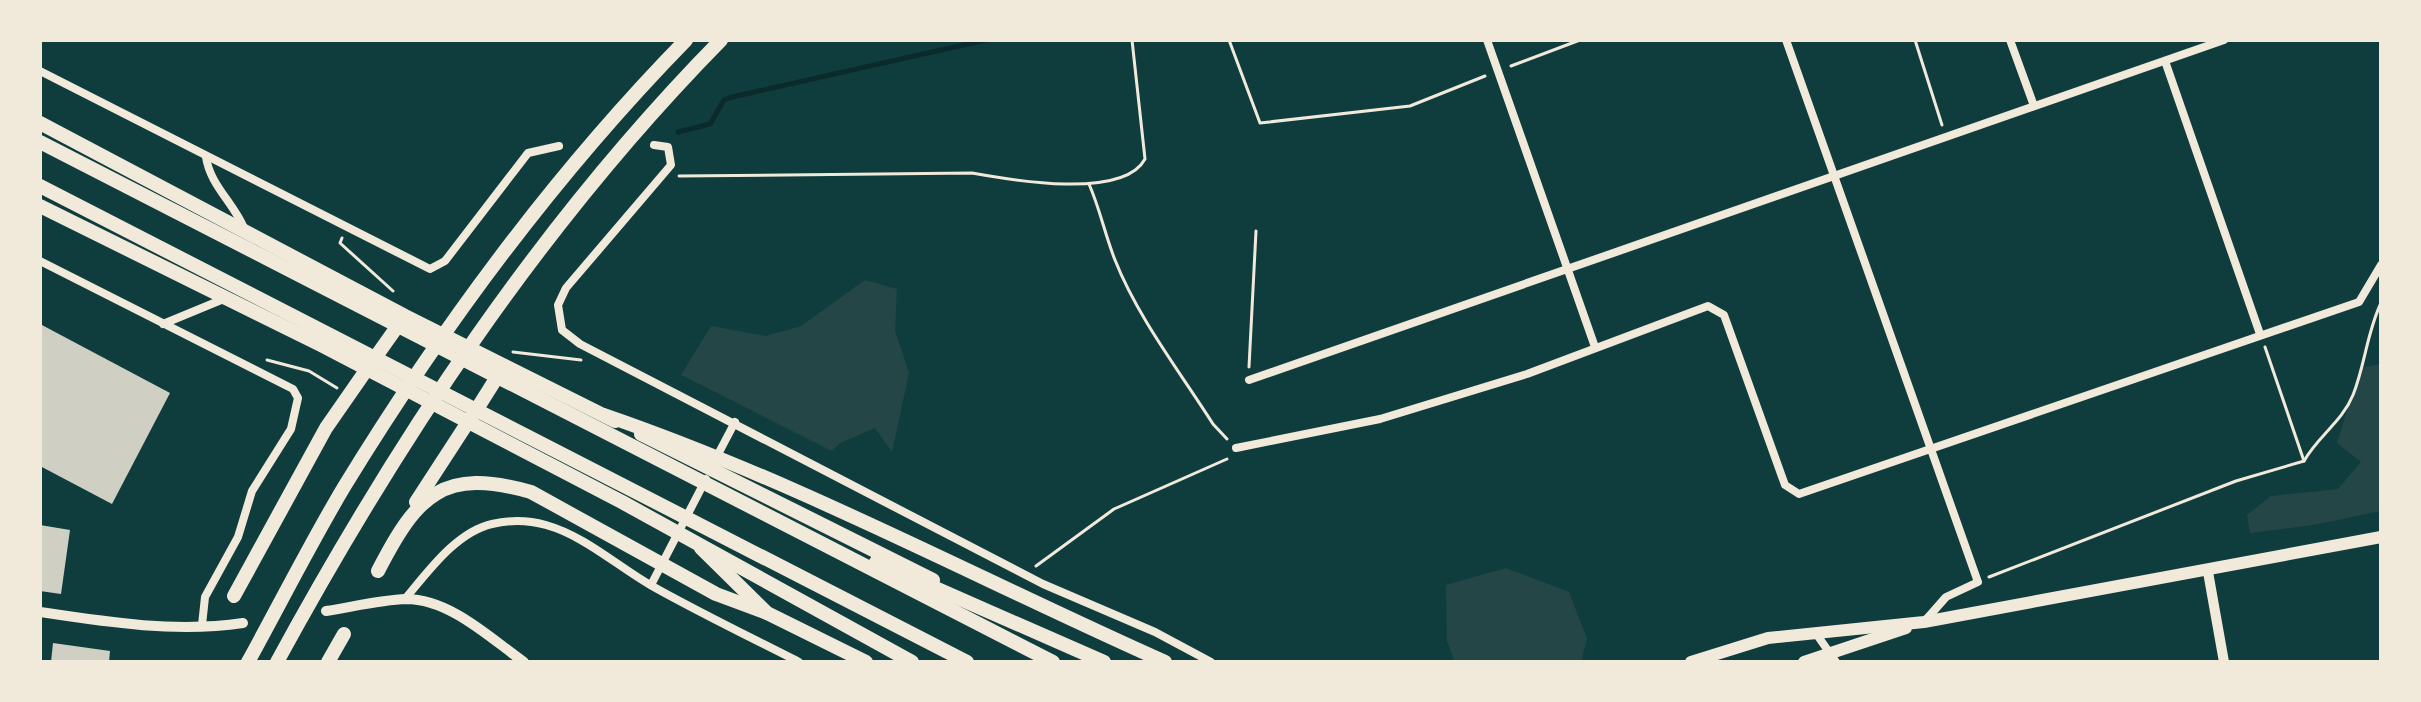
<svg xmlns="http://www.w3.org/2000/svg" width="2421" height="702" font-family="'DejaVu Sans',sans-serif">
  <rect width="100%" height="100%" fill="#0f3d3e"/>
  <g fill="#244646">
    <path d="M 865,280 L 897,289 L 895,331 L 909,373 L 892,452 L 875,428 L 840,443 L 832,451 L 681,375 L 711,326 L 766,336 L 801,326 Z"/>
    <path d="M 2381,364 L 2381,511 L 2313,525 L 2250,533 L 2247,515 L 2271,496 L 2338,489 L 2361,462 L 2337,443 L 2360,368 Z"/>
    <path d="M 1506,568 L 1569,592 L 1587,639 L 1581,662 L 1455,662 L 1447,641 L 1446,585 Z"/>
  </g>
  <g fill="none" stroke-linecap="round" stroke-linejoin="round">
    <path stroke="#0a2a2b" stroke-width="5" d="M 678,132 L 710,124 L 724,100 L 732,97 L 986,40"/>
  </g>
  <g fill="#cfcfc3">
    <path d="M 40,324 L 170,393 L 112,504 L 40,466 Z"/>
    <path d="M 40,525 L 70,530 L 61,594 L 40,591 Z"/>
    <path d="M 53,643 L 110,651 L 109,662 L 51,662 Z"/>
  </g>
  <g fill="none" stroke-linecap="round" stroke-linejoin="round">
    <g stroke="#f1e9da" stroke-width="3">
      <path d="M 1229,40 L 1260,123 L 1410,106 L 1485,76"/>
      <path d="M 1915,40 L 1942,125"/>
      <path d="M 1511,66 L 1580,40"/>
      <path d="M 679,176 L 972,173 C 1011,180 1123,200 1145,159 L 1132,40"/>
      <path d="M 1089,184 C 1100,209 1105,235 1115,260 C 1138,318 1180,372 1213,424 L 1227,439"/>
      <path d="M 342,238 L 340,243 L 393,291"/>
      <path d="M 2265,347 L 2304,461"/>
      <path d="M 513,352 L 581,360"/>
      <path d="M 267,360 L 309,371 L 337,388"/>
      <path d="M 1249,367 L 1256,231"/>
      <path d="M 1036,566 L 1114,509 L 1227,459"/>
      <path d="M 1989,577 L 2236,481 L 2304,461 C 2318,436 2342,422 2353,395 C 2365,365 2367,332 2381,303"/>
    </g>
    <g stroke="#f1e9da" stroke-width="8">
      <path d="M 1487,40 L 1595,347"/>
      <path d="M 1786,40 L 1978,582 L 1946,597 L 1924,622"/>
      <path d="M 2010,40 L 2034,106"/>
      <path d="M 2165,61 L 2260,334"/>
      <path d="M 40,71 L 430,269 L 445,261 L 528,153 L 559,146"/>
      <path d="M 654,145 L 668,147 L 671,165 L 566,288 L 558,305 L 562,330 L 580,344 L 1043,584 L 1155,632 L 1211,662"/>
      <path d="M 206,157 C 210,185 233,202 244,228"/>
      <path d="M 40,261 L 293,389 L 298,398 L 291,429 L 252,491 L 238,537 L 205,597 L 202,625"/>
      <path d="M 163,324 L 226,298"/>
      <path d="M 1249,380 L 2224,40"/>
      <path d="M 1236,448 L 1380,419 L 1527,374 L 1708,306 L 1724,315 L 1785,485 L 1799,494 L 2359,302 L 2381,265"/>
      <path d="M 715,460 L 735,422"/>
      <path d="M 651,585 L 706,479"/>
      <path d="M 405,599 C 427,573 456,532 492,524 C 509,520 528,520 546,525 C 585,536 617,566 652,586 C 700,613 750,637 799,662"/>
      <path d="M 1815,632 L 1836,662"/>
    </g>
    <g stroke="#f1e9da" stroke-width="10">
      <path d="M 2208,572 L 2224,662"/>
      <path d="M 326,611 C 352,607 380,600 406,599 C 450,599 490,638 524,662"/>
      <path d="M 40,612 C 106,622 176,633 243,623"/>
    </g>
    <g stroke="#f1e9da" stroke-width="12">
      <path d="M 1691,662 L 1768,638 L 1924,622 L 2381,537"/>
      <path d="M 1804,662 L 1906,628"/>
    </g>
    <g stroke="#f1e9da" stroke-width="14">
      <path d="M 40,123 L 405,316 L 615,421"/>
      <path d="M 40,206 L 321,345 L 622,502 L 912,662"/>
      <path d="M 370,365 L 404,317"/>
      <path d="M 470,420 L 504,366"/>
      <path d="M 641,434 L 933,580"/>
    </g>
    <g stroke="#f1e9da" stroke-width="14">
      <path d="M 40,142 L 1053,662"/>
      <path d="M 40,186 L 967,662"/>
      <path d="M 604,415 C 797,481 978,579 1165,662"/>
      <path d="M 416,502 L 468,422"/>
      <path d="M 701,548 L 767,613 L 866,662"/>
      <path d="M 876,562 L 1104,662"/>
      <path d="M 378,571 C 417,495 443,467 531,492 L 716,594 L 767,613"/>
      <path d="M 234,596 L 326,428 L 367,369"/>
      <path d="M 248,662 C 280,604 310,544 344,487 C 442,327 555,174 686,40"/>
      <path d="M 277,662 C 399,438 541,223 721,40"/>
      <path d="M 328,662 L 344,634"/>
    </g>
  </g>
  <rect width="2421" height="702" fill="none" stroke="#f1e9da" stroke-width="84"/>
</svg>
